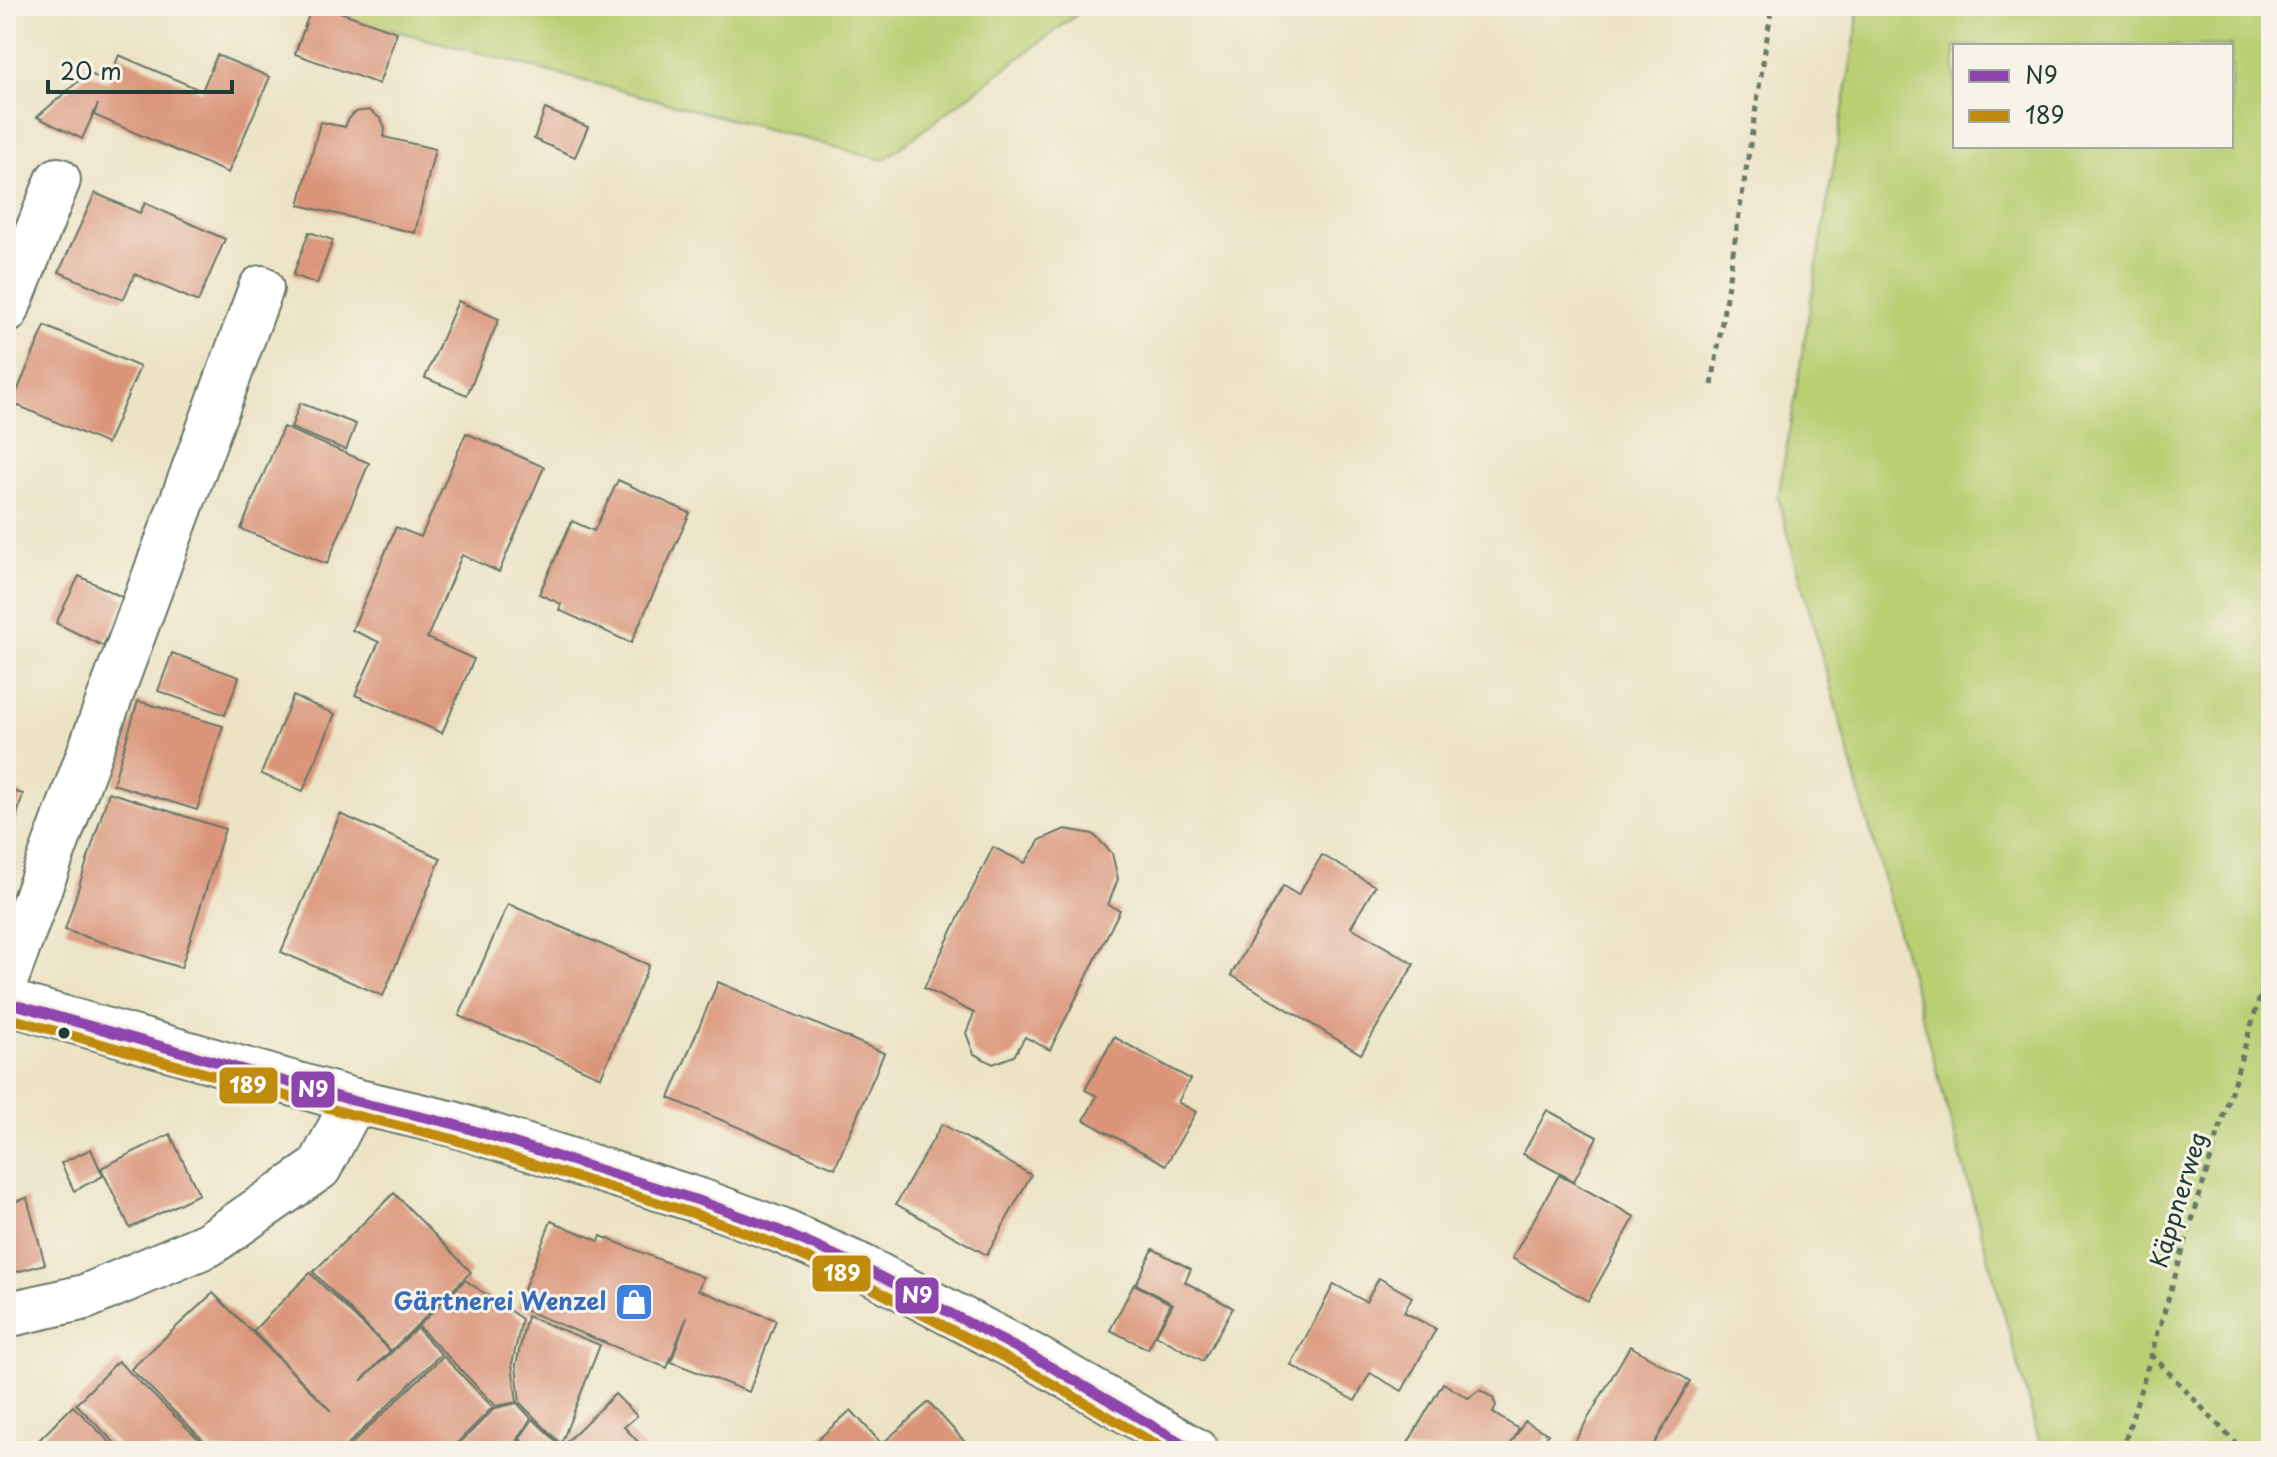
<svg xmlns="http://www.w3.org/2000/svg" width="2277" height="1457" font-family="'Playpen Sans',sans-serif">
  <rect width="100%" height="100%" fill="#f7f3e8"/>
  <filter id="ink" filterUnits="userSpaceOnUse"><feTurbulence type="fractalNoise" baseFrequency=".0125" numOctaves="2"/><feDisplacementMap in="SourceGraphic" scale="16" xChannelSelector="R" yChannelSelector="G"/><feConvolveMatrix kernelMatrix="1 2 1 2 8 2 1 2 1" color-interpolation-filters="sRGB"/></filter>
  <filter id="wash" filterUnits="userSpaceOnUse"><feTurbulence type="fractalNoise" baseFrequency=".006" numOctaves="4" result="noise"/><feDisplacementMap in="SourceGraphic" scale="32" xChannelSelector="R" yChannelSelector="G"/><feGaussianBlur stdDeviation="1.8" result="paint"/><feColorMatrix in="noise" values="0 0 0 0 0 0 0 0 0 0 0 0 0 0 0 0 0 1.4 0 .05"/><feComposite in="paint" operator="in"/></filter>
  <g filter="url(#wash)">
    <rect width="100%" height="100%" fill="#ece3c4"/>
    <g fill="#bace72" stroke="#6c8653" stroke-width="2" fill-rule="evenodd">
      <path d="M 301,6 L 1088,6 L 884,160 Z"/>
      <path d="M 1858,6 L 2271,6 L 2271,1451 L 2042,1451 L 1778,498 L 1856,32 ZM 1955,46 L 2231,46 L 2231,146 L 1955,146 Z"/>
    </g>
    <g id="blocks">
      <g fill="#da957a">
        <path d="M 312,6 L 323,6 L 397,32 L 379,84 L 295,54 Z"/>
        <path d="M 119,55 L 202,91 L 217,55 L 270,77 L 228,173 L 94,115 L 98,104 L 82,139 L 37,117 L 88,73 L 108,82 Z"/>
        <path d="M 545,109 L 588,127 L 575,157 L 534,139 Z"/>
        <path d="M 369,110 L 381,119 L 385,128 L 384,137 L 435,149 L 415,233 L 299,205 L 320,122 L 345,127 L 348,120 L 355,112 Z"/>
        <path d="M 95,193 L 140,213 L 145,203 L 225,239 L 198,302 L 135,274 L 123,300 L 59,272 Z"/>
        <path d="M 309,232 L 333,240 L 317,284 L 293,275 Z"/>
        <path d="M 458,301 L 499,319 L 467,395 L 425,378 Z"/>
        <path d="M 45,326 L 140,367 L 107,444 L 12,403 Z"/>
        <path d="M 300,403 L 356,424 L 346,450 L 291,428 Z"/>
        <path d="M 283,427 L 369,463 L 327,564 L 241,529 Z"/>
        <path d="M 466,433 L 544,467 L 499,572 L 462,555 L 427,638 L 474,659 L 442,733 L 355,695 L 379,642 L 352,630 L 396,527 L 421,537 Z"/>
        <path d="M 618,480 L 690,513 L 631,643 L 559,610 L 561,604 L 539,594 L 572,521 L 594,531 Z"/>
        <path d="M 79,576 L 126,599 L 103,646 L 56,623 Z"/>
        <path d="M 172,653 L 239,677 L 225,715 L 158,691 Z"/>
        <path d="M 293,696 L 335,714 L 303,791 L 261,774 Z"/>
        <path d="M 138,701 L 223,726 L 197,810 L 113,784 Z"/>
        <path d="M 6,789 L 23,794 L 7,850 L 6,850 Z"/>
        <path d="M 109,792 L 225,829 L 181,968 L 65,930 Z"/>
        <path d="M 340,814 L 441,858 L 383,996 L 281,952 Z"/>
        <path d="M 1065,829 L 1093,834 L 1112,853 L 1118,879 L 1108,905 L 1120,910 L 1050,1050 L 1025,1037 L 1014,1056 L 993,1064 L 974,1054 L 966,1033 L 974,1013 L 924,988 L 993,847 L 1025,863 L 1040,840 Z"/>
        <path d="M 1322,855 L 1375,886 L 1351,927 L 1414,964 L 1361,1054 L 1231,975 L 1283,886 L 1298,895 Z"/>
        <path d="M 508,904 L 649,965 L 601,1077 L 459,1016 Z"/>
        <path d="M 718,982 L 884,1053 L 835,1168 L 669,1098 Z"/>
        <path d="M 1114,1037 L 1190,1079 L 1178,1102 L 1196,1112 L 1166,1165 L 1084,1120 L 1097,1096 L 1085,1090 Z"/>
        <path d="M 1547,1110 L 1597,1137 L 1574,1181 L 1523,1154 Z"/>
        <path d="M 942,1124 L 1031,1175 L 987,1255 L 896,1204 Z"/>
        <path d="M 170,1134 L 199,1194 L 130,1228 L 101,1168 Z"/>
        <path d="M 91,1149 L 103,1176 L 74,1191 L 61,1163 Z"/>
        <path d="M 1559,1175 L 1635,1217 L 1588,1301 L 1512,1258 Z"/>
        <path d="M 394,1193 L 471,1272 L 391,1351 L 313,1272 Z"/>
        <path d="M 27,1198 L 45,1264 L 6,1275 L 6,1204 Z"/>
        <path d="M 551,1221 L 599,1241 L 601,1236 L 703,1277 L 698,1290 L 776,1320 L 749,1392 L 671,1362 L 687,1317 L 667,1368 L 517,1307 Z"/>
        <path d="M 1153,1249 L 1191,1269 L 1185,1282 L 1233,1308 L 1203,1361 L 1156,1335 L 1173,1304 L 1136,1284 Z"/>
        <path d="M 310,1273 L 390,1351 L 361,1381 L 417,1328 L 441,1354 L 341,1451 L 214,1451 L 131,1369 L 213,1293 L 331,1411 L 253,1331 Z"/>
        <path d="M 1379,1278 L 1412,1297 L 1404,1312 L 1436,1329 L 1402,1391 L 1370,1373 L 1355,1401 L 1291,1365 L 1334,1284 L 1366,1302 Z"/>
        <path d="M 465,1280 L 522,1319 L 512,1364 L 517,1402 L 496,1406 L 418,1326 Z"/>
        <path d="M 1134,1284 L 1171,1304 L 1148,1349 L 1110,1330 Z"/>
        <path d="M 527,1316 L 600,1345 L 561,1444 L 520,1403 L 516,1365 Z"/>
        <path d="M 1630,1346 L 1690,1381 L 1650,1451 L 1569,1451 Z"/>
        <path d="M 443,1356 L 493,1407 L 449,1451 L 344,1451 Z"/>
        <path d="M 118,1361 L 211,1451 L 123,1451 L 76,1404 Z"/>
        <path d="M 1443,1383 L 1468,1398 L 1480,1390 L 1493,1398 L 1496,1406 L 1493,1413 L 1519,1429 L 1511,1444 L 1525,1421 L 1548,1434 L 1538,1451 L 1410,1451 L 1405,1448 Z"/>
        <path d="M 615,1394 L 637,1416 L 624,1427 L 647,1451 L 557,1451 Z"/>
        <path d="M 929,1402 L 973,1451 L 874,1451 Z"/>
        <path d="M 517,1403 L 531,1418 L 517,1441 L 519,1439 L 521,1451 L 452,1451 L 495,1408 Z"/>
        <path d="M 73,1406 L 119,1451 L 38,1451 L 33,1446 Z"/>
        <path d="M 851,1410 L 881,1443 L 872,1451 L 805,1451 Z"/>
        <path d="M 533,1419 L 557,1442 L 551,1451 L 527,1451 L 520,1438 Z"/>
      </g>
    </g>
  </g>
  <g filter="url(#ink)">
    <use href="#blocks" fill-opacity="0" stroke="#677766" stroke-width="2"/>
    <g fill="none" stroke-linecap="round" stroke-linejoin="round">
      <defs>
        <g id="minor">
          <path d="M 6,311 L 58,180"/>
          <path d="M 6,979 L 261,288"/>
          <path d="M 6,1002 L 354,1101 L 453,1124 L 700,1201 L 781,1231 L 862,1267 L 1032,1356 L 1196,1451"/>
          <path d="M 6,1315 L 85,1297 L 209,1244 L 319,1168 L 354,1101"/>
        </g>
      </defs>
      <use href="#minor" stroke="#677766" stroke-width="48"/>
      <g stroke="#677766" stroke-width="5" stroke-dasharray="6 6" stroke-linecap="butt">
        <path d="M 1712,385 L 1772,6"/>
        <path d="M 2151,1354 L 2243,1451"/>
        <path d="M 2122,1451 L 2271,960"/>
      </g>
      <use href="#minor" stroke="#fff" stroke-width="44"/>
      <defs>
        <path id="bus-1" d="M 6,1002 L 354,1101 L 453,1124 L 700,1201 L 781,1231 L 862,1267 L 1032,1356 L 1196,1451"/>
        <path id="bus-2" d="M 6,1017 L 350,1114 L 449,1138 L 695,1214 L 776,1244 L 856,1280 L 1025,1368 L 1168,1451"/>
      </defs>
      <use href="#bus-1" stroke="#f7f3e8" stroke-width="16"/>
      <use href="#bus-2" stroke="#f7f3e8" stroke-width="16"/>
      <use href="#bus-1" stroke="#8e44ad" stroke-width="10"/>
      <use href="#bus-2" stroke="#c18c0d" stroke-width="10"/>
    </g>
  </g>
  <defs>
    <symbol id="shop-square" viewBox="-11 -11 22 22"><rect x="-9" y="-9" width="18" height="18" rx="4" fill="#3f7fe0" stroke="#f7f3e8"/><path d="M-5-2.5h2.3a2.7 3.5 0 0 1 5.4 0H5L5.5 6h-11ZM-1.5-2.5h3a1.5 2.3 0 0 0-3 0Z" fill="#fff"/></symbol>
  </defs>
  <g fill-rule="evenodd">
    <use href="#shop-square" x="612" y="1280" width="44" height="44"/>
  </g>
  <circle fill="#1f3d34" stroke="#f7f3e8" stroke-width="3" cx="64" cy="1033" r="7"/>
  <g text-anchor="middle" stroke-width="6" stroke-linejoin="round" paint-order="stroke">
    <g font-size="24" fill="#1f3d34" stroke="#f7f3e8">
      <text transform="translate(2179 1200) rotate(-73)" y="8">Käppnerweg</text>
    </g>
    <g font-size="24" font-weight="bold" fill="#366cbe" stroke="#f7f3e8" text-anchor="end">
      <text x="606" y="1310">Gärtnerei Wenzel</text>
    </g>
  </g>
  <g stroke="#f7f3e8" stroke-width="3">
    <rect x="218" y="1066" width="61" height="39" rx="8" fill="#c18c0d"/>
    <rect x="290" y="1070" width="46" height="39" rx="8" fill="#8e44ad"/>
    <rect x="811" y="1254" width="61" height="39" rx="8" fill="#c18c0d"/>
    <rect x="894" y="1276" width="46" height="39" rx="8" fill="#8e44ad"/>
  </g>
  <g font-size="22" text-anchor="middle" font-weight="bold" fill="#fff">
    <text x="248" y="1093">189</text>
    <text x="313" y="1097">N9</text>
    <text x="842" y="1281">189</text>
    <text x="917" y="1303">N9</text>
  </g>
  <rect width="2277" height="1457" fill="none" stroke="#f7f3e8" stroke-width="32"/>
  <rect x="1953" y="44" width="280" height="104" fill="#f7f3e8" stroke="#a1aaa0" stroke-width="2"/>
  <rect x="1969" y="70" width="40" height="12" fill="#8e44ad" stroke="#a1aaa0" stroke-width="2"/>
  <text x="2025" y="84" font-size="24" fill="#1f3d34">N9</text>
  <rect x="1969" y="110" width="40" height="12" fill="#c18c0d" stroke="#a1aaa0" stroke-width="2"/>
  <text x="2025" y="124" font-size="24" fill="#1f3d34">189</text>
  <path d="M48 80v12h184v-12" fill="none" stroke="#1f3d34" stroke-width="4"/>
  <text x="60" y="80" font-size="24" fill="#1f3d34" stroke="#f7f3e8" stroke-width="6" paint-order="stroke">20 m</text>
</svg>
